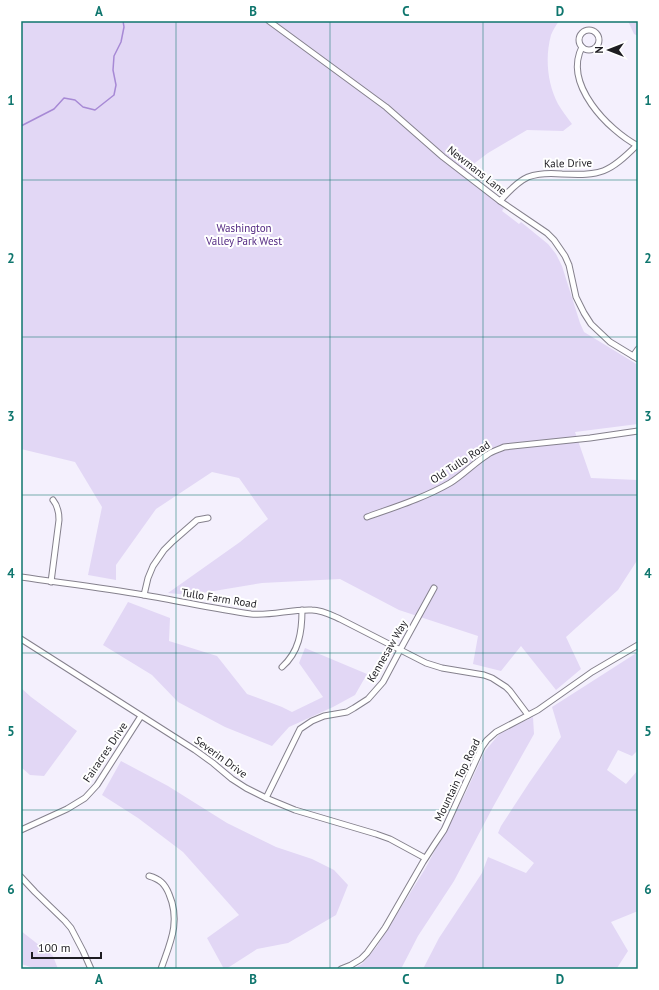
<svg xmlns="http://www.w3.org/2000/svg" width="659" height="990" font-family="'PT Sans',sans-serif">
  <rect width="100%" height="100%" fill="#f4f0fd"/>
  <g fill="#e2d7f5">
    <path d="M 21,21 L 559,21 C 556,25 553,30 551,35 C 545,57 547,83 558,104 C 562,111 567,117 572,124 L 563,131 L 527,130 L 488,153 L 463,172 L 459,173 L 504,208 L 502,211 L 519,224 L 521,222 L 548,244 L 556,254 L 562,266 L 580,323 L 584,332 L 638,365 L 638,424 L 575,432 L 591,478 L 638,480 L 638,559 L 618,590 L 566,637 L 581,669 L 556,690 L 521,646 L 501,671 L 473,664 L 478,636 L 399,610 L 340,579 L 262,583 L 190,595 L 168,593 L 240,542 L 268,519 L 239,478 L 212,472 L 156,509 L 116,565 L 116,580 L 88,575 L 102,507 L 75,462 L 21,449 Z"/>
    <path d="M 628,21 L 638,21 L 638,36 L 634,34 Z"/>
    <path d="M 128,602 L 170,618 L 169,641 L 217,656 L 247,694 L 282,707 L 292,712 L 323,697 L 299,663 L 305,648 L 367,674 L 355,695 L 333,707 L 289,727 L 272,746 L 225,727 L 178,702 L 152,675 L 103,645 Z"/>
    <path d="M 638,652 L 638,750 L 632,756 L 618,750 L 607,770 L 626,784 L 638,770 L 638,911 L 611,922 L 628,951 L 617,968 L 617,969 L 423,969 L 439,938 L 482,873 L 488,857 L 526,873 L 534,863 L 498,833 L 501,826 L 529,783 L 561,737 L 552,707 Z"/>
    <path d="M 21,688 L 31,697 L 77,731 L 44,776 L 30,775 L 21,767 Z"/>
    <path d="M 533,717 L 534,734 L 493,807 L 454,881 L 418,936 L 401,969 L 354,969 L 363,963 L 377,946 L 425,869 L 465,794 L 485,751 L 501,732 Z"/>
    <path d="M 121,761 L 168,786 L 227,823 L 276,847 L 312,859 L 334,870 L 348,885 L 336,915 L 288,943 L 257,949 L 226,969 L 224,969 L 207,938 L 239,915 L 183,852 L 138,818 L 102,795 Z"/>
    <path d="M 21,931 L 53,956 L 58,969 L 37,969 L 21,964 Z"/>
  </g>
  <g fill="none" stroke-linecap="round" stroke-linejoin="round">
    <path stroke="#a789d5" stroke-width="1.5" d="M 21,126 L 54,109 L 64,98 L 75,100 L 83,107 L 95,110 L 114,95 L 116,85 L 113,70 L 114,56 L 121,42 L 124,27 L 123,21"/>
    <defs>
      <g id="street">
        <path d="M 269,21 L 386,107 L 443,157 L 500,201 L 547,233 L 554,240 L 565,256 L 569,265 L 576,297 L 584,313 L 591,324 L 610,342 L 638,359"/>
        <circle cx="589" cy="40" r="10"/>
        <path d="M 582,47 C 563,84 608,130 638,146"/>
        <path d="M 500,201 C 508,192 517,182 528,177 C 539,173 551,173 562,174 C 601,176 609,173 637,145"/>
        <path d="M 633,356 L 638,349"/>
        <path d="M 367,517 C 395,507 424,498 450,483 C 463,475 474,463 487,455 C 492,451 498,450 504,447 L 590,438 L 638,431"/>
        <path d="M 21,577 C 62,583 103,588 144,595 C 180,601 215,609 251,614 C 272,616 291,609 312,610 C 322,610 331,615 340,619 L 426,663 L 442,668 L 484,675 L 492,678 L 506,687 L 510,691 L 528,715"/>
        <path d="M 51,582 L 59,520 C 59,513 58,506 53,500"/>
        <path d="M 144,595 L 148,578 L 153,566 L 164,550 L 173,541 L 197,520 L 208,518"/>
        <path d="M 21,639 L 195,750 L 213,763 L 232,779 L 246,788 L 266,798 L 295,810 L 376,834 L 390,839 L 425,858"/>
        <path d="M 282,667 C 299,652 302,632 302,610"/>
        <path d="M 266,798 L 300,729 L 312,721 L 324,716 L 347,712 L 354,708 L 368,699 L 383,682 L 400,650 L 434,588"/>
        <path d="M 21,830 L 67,809 L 85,798 L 97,785 L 141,716"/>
        <path d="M 149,876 C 160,879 165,884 169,894 C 181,922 170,943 161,969"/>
        <path d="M 21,877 L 35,892 L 65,921 L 71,928 L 83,951 L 91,969"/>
        <path d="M 341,969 L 351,965 L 361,959 L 367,953 L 385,928 L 423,862 L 434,845 L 444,830 L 482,747 L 487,740 L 496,732 L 538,710 L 592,672 L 638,645"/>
      </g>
    </defs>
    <use href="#street" stroke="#85818d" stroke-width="7"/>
    <use href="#street" stroke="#fff" stroke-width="5"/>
  </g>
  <path fill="none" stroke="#0f766e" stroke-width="1" stroke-opacity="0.55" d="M 176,21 L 176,969M 330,21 L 330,969M 483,21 L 483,969M 21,180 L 638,180M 21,337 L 638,337M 21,495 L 638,495M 21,653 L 638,653M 21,810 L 638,810"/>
  <g text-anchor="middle" stroke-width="4" stroke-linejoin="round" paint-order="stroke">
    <g font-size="11" fill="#1d1c21" stroke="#fff">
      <text transform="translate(568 163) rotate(-1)" y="4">Kale Drive</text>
      <text transform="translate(477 170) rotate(38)" y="4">Newmans Lane</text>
      <text transform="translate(460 462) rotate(-33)" y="4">Old Tullo Road</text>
      <text transform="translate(219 598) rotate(9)" y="4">Tullo Farm Road</text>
      <text transform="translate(387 651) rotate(-60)" y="4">Kennesaw Way</text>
      <text transform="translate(105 752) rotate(-56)" y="4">Fairacres Drive</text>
      <text transform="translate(221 757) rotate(36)" y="4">Severin Drive</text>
      <text transform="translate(457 780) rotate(-64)" y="4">Mountain Top Road</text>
    </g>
    <g font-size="11" fill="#542a83" stroke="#fff">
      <text x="244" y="232">Washington<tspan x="244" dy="13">Valley Park West</tspan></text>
    </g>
  </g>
  <rect width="659" height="990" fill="none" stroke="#ffffff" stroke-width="44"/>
  <g transform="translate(609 50) rotate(270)" stroke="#ffffff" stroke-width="3" paint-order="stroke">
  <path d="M0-3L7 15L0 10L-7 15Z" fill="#1d1c21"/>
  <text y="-6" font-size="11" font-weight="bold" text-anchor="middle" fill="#1d1c21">N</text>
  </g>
  <path d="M32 952v6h69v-6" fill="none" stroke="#1d1c21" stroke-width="2"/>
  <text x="38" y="952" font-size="12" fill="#1d1c21" stroke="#ffffff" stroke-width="3" paint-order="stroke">100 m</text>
  <rect x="22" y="22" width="615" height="946" fill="none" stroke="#0f766e" stroke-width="1.5"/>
  <g font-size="13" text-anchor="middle" font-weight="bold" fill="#0f766e">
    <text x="99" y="16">A</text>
    <text x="253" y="16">B</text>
    <text x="406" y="16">C</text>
    <text x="560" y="16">D</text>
    <text x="11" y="105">1</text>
    <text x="648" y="105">1</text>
    <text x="11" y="263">2</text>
    <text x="648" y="263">2</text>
    <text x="11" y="421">3</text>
    <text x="648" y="421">3</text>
    <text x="11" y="578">4</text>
    <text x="648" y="578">4</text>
    <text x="11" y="736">5</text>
    <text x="648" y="736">5</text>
    <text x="11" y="894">6</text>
    <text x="648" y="894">6</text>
    <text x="99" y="984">A</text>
    <text x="253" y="984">B</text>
    <text x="406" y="984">C</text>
    <text x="560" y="984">D</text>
  </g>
</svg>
